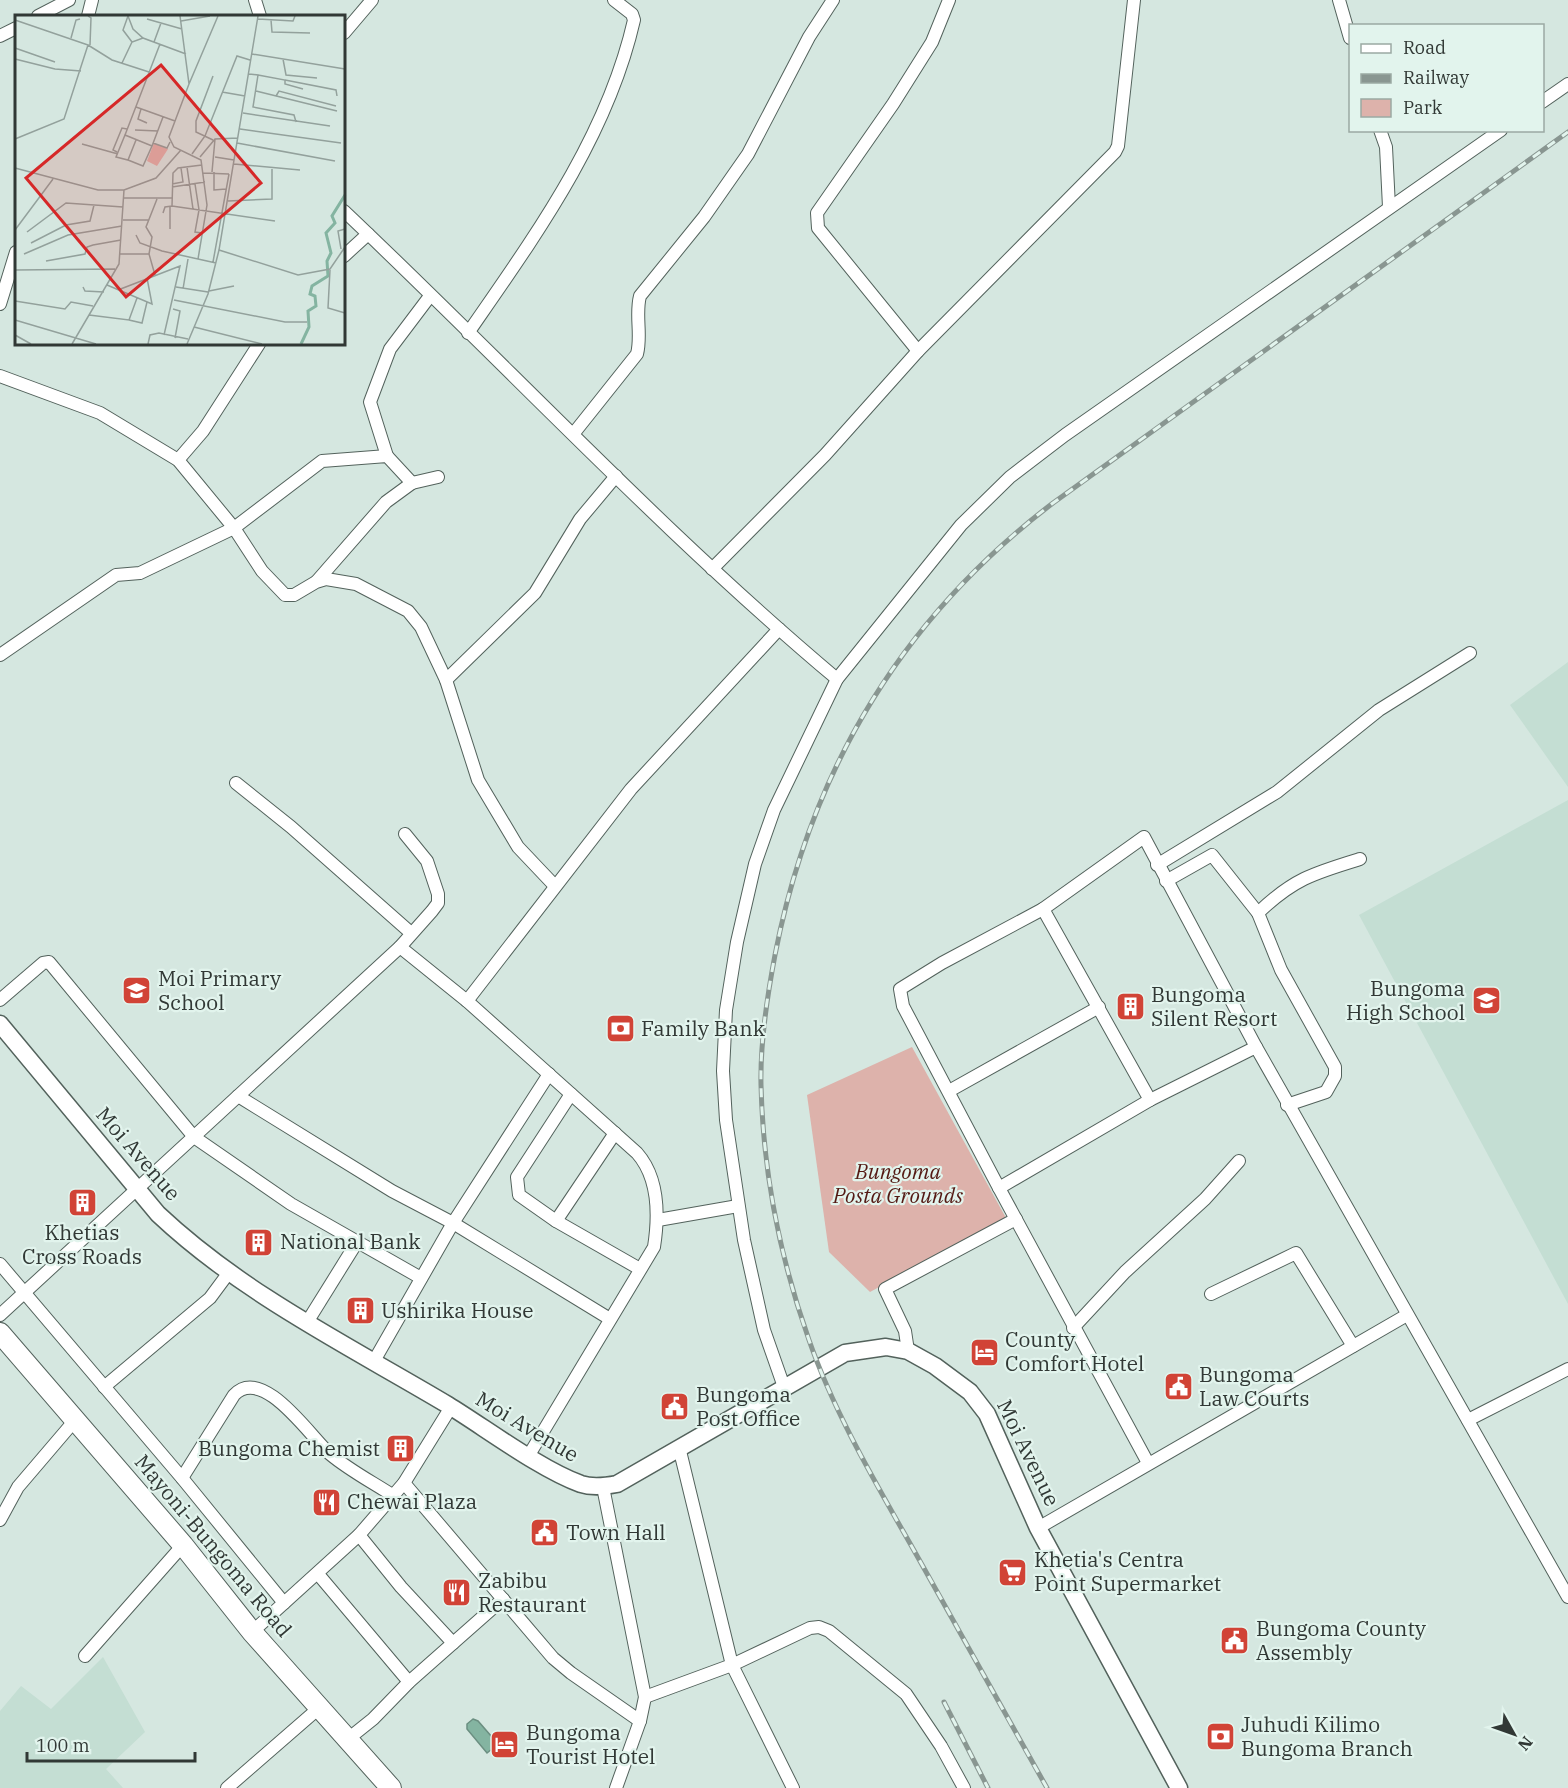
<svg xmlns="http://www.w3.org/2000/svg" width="1568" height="1788" font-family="'IBM Plex Serif',serif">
  <rect width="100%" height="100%" fill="#d5e7e0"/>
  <g fill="#c4ded3">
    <path d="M 1568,662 L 1568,787 L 1510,705 Z"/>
    <path d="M 1568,800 L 1568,1304 L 1359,915 Z"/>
    <path d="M 103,1657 L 145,1732 L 106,1769 L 123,1788 L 0,1788 L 0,1711 L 21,1686 L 51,1709 Z"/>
  </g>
  <path fill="#ddb2ab" d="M 912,1047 L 1006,1218 L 870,1292 L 829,1252 L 807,1095 Z"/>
  <path fill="#84b4a1" stroke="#6b8f81" stroke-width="1.5" d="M 473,1719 L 478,1721 L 498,1744 L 487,1753 L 467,1729 L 467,1724 Z"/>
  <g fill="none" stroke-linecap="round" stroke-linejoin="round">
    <defs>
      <g id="street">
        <path d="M 255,0 L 260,16"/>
        <path d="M 1339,0 L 1350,38"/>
        <path d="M 38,16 L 69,0"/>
        <path d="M 88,16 L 92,0"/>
        <path d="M 344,33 L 372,0"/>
        <path d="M 0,36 L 16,28"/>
        <path d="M 1542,102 L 1568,84"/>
        <path d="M 1380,130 L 1386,147 L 1389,207"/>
        <path d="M 344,211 C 508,366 663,533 837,679"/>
        <path d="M 344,256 L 368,234"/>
        <path d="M 0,304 L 16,252"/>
        <path d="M 468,333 C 535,236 607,138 634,20 L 632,14 L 614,0"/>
        <path d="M 918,351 L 818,228 L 817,213 L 893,104 L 932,42 L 949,0"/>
        <path d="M 0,376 L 100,413 L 178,460 L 234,528 L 262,571 L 285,595 L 294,595 L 316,582 L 326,579 L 356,584 L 408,611 L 421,627 L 446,680 L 478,780 L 518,847 L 554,885"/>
        <path d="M 574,433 L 637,354 C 642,335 635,315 640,296 L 704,217 L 748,154 L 809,37 L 833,0"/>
        <path d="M 387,456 L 370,402 L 390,349 L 430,296"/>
        <path d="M 178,460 L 203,431 L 259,344"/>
        <path d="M 712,569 L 825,455 L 918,351 L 1115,152 L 1118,146 L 1134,0"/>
        <path d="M 317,581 L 386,502 L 412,483 L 438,477"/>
        <path d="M 0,655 L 116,575 L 140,573 L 234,528 L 322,461 L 387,456 L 412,483"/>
        <path d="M 446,680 L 535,593 L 580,519 L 616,476"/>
        <path d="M 236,783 L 291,827 L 411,933"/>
        <path d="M 1157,865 L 1277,792 L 1379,710 L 1470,653"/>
        <path d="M 1166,881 L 1212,855 L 1258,913 L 1281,970 L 1335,1067 L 1335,1076 L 1326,1092 L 1287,1105"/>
        <path d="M 1258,913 C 1293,879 1314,873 1360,859"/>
        <path d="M 400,947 L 467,1001 L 637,1153 C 659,1178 659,1215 654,1247 L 529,1455"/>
        <path d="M 0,1000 L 43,963 L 49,962 L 194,1137 L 291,1204 L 421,1278"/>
        <path d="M 467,1001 L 631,789 L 779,629"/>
        <path d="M 949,1091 L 1099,1007"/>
        <path d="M 571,1094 L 517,1177 L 519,1195 L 556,1221 L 640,1269"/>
        <path d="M 238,1096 L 392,1191 L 453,1223 L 610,1319"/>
        <path d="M 1150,1100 L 1043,909 L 1144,837 L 1256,1047"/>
        <path d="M 999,1188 L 903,1006 L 900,989 L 942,963 L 1043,909"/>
        <path d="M 658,1220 L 738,1206"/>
        <path d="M 556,1221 L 615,1133"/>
        <path d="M 0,1264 L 182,1478 L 284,1603"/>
        <path d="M 1211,1294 L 1296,1253 L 1353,1346"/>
        <path d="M 0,1315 L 400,947 L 432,911 L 438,903 L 438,894 L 427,861 L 405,834"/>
        <path d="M 306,1324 L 357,1242"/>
        <path d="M 1073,1328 L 1125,1272 L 1205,1199 L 1239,1161"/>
        <path d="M 908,1351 L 905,1331 L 885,1289 L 1016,1219"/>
        <path d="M 374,1361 L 453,1223 L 549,1074"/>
        <path d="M 104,1387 L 210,1298 L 230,1271"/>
        <path d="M 784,1387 L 764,1330 L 744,1240 L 726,1120 L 723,1071 L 726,1010 L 737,942 L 755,864 L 774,810 L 837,679 L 961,525 L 1010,477 L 1065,435 L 1501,130"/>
        <path d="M 1468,1420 L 1568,1369"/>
        <path d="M 679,1447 L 732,1665 L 793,1788"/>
        <path d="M 1148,1463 L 999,1188 L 1150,1100 L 1256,1047 L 1568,1597"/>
        <path d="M 182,1478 L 234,1395 C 263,1364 312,1439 330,1454 C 349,1470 372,1482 392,1495"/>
        <path d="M 404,1483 L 553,1658 L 571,1673 L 640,1721"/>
        <path d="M 603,1487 L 645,1697 L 640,1721 L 616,1788"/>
        <path d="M 0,1520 L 18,1487 L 76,1419"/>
        <path d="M 1038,1528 L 1407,1315"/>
        <path d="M 359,1535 L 401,1587 L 453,1643"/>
        <path d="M 318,1574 L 409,1682"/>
        <path d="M 252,1632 L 359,1535 L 404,1483 L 451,1407"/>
        <path d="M 85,1656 L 183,1545"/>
        <path d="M 645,1697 L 732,1665 L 810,1628 L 819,1627 L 829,1631 L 906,1694 L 941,1746 L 964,1788"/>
        <path d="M 348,1739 L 373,1719 L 409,1682 L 503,1599"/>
        <path d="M 227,1788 L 319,1708"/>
      </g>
      <path id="secondary" d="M 0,1024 L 158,1214 C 243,1294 349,1346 448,1405 C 487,1429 540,1469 581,1484 C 593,1488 606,1486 617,1484 L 845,1353 L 886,1347 L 908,1351 L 935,1366 L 970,1392 L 987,1414 L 1038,1528 L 1179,1788"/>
      <path id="primary" d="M 0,1333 L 183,1545 L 252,1632 L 391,1788"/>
    </defs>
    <use href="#street" stroke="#53625c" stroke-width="14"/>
    <use href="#secondary" stroke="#53625c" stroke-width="19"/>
    <use href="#primary" stroke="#53625c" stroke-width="22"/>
    <use href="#street" stroke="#fff" stroke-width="12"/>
    <use href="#secondary" stroke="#fff" stroke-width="16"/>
    <use href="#primary" stroke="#fff" stroke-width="20"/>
    <defs>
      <g id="rail">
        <path d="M 944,1702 L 988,1788"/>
        <path d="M 1047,1788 C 1003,1710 960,1632 916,1554 C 877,1485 835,1415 809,1340 C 780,1258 763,1171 761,1085 C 760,1042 767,997 775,955 C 811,769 902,618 1053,503 L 1568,132"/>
      </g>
    </defs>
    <use href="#rail" stroke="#899691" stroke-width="5"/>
    <use href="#rail" stroke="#e2f4ed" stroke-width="3" stroke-dasharray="9" stroke-linecap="butt"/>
  </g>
  <defs>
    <symbol id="school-square" viewBox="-11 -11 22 22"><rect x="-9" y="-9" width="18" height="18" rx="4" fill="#d14336" stroke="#e2f4ed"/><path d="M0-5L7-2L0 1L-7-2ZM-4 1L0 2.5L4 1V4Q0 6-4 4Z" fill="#fff"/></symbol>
    <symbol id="building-square" viewBox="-11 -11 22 22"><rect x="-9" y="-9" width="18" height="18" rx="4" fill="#d14336" stroke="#e2f4ed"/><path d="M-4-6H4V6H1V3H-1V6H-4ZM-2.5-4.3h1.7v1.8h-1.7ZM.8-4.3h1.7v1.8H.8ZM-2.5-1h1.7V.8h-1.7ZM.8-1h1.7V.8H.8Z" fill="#fff"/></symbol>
    <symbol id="bank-square" viewBox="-11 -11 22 22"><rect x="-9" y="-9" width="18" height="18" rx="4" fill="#d14336" stroke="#e2f4ed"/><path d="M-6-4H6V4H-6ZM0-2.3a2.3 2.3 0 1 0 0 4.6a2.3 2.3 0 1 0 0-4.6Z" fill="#fff"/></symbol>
    <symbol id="hotel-square" viewBox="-11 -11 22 22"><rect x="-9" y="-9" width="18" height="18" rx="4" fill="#d14336" stroke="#e2f4ed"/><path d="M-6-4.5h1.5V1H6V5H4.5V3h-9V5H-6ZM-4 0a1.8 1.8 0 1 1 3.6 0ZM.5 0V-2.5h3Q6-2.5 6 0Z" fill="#fff"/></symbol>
    <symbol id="civic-square" viewBox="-11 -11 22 22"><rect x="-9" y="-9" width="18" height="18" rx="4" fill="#d14336" stroke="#e2f4ed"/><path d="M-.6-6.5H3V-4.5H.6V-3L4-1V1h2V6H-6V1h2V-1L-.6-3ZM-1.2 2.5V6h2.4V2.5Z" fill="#fff"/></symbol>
    <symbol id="restaurant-square" viewBox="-11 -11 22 22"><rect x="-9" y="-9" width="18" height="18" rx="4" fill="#d14336" stroke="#e2f4ed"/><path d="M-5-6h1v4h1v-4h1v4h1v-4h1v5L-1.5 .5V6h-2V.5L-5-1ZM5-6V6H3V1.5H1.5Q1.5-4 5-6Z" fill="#fff"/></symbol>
    <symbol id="supermarket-square" viewBox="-11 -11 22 22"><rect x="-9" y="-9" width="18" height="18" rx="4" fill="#d14336" stroke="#e2f4ed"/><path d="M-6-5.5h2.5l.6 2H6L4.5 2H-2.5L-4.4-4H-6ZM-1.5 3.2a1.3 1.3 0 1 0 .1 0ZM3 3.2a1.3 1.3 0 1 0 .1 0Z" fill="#fff"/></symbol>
  </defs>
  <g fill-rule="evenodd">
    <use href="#school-square" x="120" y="974" width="33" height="33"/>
    <use href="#school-square" x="1470" y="984" width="33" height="33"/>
    <use href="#building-square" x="1114" y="990" width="33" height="33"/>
    <use href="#bank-square" x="604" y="1012" width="33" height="33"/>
    <use href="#building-square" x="66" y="1186" width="33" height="33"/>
    <use href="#building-square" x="242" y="1226" width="33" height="33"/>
    <use href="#building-square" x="344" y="1294" width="33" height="33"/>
    <use href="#hotel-square" x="968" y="1336" width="33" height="33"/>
    <use href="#civic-square" x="1162" y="1370" width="33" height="33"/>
    <use href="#civic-square" x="658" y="1390" width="33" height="33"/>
    <use href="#building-square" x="384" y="1432" width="33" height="33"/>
    <use href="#restaurant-square" x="310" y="1486" width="33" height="33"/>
    <use href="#civic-square" x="528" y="1516" width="33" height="33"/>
    <use href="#supermarket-square" x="996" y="1556" width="33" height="33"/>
    <use href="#restaurant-square" x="440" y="1576" width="33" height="33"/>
    <use href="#civic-square" x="1218" y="1624" width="33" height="33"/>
    <use href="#bank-square" x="1204" y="1720" width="33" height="33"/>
    <use href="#hotel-square" x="488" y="1728" width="33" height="33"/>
  </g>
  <g text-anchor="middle" stroke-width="4.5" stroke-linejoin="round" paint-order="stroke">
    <g font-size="21" fill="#313835" stroke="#e2f4ed" text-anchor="start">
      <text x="158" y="986">Moi Primary<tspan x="158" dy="24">School</tspan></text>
      <text x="1465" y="996" text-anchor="end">Bungoma<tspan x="1465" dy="24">High School</tspan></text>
      <text x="1151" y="1002">Bungoma<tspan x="1151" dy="24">Silent Resort</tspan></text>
      <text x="641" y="1036">Family Bank</text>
      <text x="82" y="1240" text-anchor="middle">Khetias<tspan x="82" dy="24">Cross Roads</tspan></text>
      <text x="280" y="1249">National Bank</text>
      <text x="381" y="1318">Ushirika House</text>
      <text x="1005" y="1347">County<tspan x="1005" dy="24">Comfort Hotel</tspan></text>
      <text x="1199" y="1382">Bungoma<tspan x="1199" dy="24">Law Courts</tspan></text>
      <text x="696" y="1402">Bungoma<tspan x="696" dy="24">Post Office</tspan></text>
      <text x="380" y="1456" text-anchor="end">Bungoma Chemist</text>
      <text x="347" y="1509">Chewai Plaza</text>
      <text x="566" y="1540">Town Hall</text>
      <text x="1034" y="1567">Khetia's Centra<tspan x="1034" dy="24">Point Supermarket</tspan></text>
      <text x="478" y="1588">Zabibu<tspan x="478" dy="24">Restaurant</tspan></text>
      <text x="1256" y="1636">Bungoma County<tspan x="1256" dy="24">Assembly</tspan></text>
      <text x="1241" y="1732">Juhudi Kilimo<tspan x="1241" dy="24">Bungoma Branch</tspan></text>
      <text x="526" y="1740">Bungoma<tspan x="526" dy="24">Tourist Hotel</tspan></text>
    </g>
    <g font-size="21" fill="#313835" stroke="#e2f4ed">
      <text transform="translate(138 1154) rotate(49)" y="7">Moi Avenue</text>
      <text transform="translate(527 1427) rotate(31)" y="7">Moi Avenue</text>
      <text transform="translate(1028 1453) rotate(64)" y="7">Moi Avenue</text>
      <text transform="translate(213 1546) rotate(50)" y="7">Mayoni-Bungoma Road</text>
    </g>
    <g font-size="21" font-style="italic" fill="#541a14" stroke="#e2f4ed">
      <text x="898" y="1179">Bungoma<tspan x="898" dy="24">Posta Grounds</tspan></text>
    </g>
  </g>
  <g transform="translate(15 15)">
    <rect width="330" height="330" fill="#d5e7e0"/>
    <path d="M 139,128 L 153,134 L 142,151 L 132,146 Z" fill="#ddb2ab"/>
    <path fill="none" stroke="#84b4a1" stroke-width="3" d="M 286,329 L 294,312 L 293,296 L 301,291 L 300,281 L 295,279 L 297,271 L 313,261 L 312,246 L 316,238 L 311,218 L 320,208 L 317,201 L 330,180"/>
    <path fill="none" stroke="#93a19c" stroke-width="1.5" d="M 73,1 L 76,3 L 75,30M 113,1 L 118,14 L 128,23 L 171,39M 113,1 L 108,15 L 117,27M 165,1 L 174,69 L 154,122 L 159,132 L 186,145 L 192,190 L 183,244M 132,4 L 167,14M 243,4 L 278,6 L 280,1M 0,5 L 73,30 L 49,104 L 0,124M 256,5 L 257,17 L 295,18M 166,6 L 195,1M 56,23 L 61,5 L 65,4M 139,27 L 146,8M 145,29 L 110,120 L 137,131 L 148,102M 73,30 L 97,45 L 134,57M 0,33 L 40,47M 237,39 L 330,54M 0,44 L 40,54 L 66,56M 268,44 L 271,60 L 302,63M 107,48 L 117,27 L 128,23M 234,59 L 243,60 L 238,92 L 279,100 L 281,107M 243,60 L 270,65 L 270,69 L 288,74M 270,65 L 321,75 L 322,81M 174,69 L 203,1M 241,76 L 322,96M 207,77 L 230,81M 261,81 L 264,76 L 321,91M 121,92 L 160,106M 126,94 L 123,104 L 132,108M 228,98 L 315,111M 225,114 L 326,128M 120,115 L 143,116M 110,120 L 101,142 L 113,145 L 121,125M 198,125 L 181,117 L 181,106 L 198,61M 138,128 L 152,133 L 155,127M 222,128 L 320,146M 67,129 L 103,139M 102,137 L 98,135 L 107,113 L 112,114M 177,139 L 190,121 L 222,41 L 235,45M 185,142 L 200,124 L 223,123M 200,142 L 219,145M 113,145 L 128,151 L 137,131M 219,149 L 285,155M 172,152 L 178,194M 0,153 L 83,175 L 109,175 L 141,163 L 166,135M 197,157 L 200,124M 199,157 L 199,175 L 211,174M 188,158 L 214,159M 157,169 L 168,167 L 166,153M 180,169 L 184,195 L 180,217 L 187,218M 157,172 L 190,167M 109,183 L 157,183M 213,186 L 257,184 L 257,154M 157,191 L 158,158 L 163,153 L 187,150M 148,198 L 150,192 L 157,191 L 260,206M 108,205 L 134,205M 155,214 L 155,191M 0,215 L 38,164M 12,217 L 51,188 L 108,192M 121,220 L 125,228 L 147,236 L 201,248M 16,228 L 51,210 L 75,206 L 79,190M 326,234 L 323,216 L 330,214M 204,235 L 283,260 L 315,254 L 330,232M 9,239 L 53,220 L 107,211M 105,239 L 134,239M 31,246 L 70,239 L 72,232 L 78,230 L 106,225M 198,247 L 214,159M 0,255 L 100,254M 315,255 L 313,293 L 330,298M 140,260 L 134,239 L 137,222 L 131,212 L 142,184M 92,270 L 137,289 L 132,263M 68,272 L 70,276 L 89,277M 161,272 L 193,277M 168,274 L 173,244M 103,275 L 165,251 L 149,320M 194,276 L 219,271M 159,285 L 270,307 L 292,307M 0,286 L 50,294 L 56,287 L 78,291M 158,294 L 165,296 L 160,323M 74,300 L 114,305 L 122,283M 0,305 L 81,329M 114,305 L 127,308 L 132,287M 179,312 L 247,329M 0,320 L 16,329M 57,329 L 104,249 L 109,175M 133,329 L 135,320 L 144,318 L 173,324M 172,329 L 193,279 L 204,235 L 243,1"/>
    <path fill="#d62828" fill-opacity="0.15" stroke="#d62828" stroke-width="3" d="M 146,50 L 246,168 L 111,282 L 11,163 Z"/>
    <rect width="330" height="330" fill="none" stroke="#313835" stroke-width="3"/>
  </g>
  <rect x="1349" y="24" width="195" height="108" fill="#e2f4ed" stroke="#9ba9a3" stroke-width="1.5"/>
  <rect x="1361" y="44" width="30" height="9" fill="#ffffff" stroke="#9ba9a3" stroke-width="1.5"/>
  <text x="1403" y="54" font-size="18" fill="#313835">Road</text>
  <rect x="1361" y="74" width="30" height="9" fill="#899691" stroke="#9ba9a3" stroke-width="1.5"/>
  <text x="1403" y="84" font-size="18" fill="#313835">Railway</text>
  <rect x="1361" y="99" width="30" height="18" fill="#ddb2ab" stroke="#9ba9a3" stroke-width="1.5"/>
  <text x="1403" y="114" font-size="18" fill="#313835">Park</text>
  <g transform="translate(1514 1734) rotate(130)" stroke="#e2f4ed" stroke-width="4.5" paint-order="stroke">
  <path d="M0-4.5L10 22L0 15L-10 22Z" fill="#313835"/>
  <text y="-9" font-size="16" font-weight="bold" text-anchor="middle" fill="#313835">N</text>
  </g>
  <path d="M27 1752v9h168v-9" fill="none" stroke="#313835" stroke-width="3"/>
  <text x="36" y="1752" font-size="18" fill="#313835" stroke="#e2f4ed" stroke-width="4.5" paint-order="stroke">100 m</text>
</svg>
